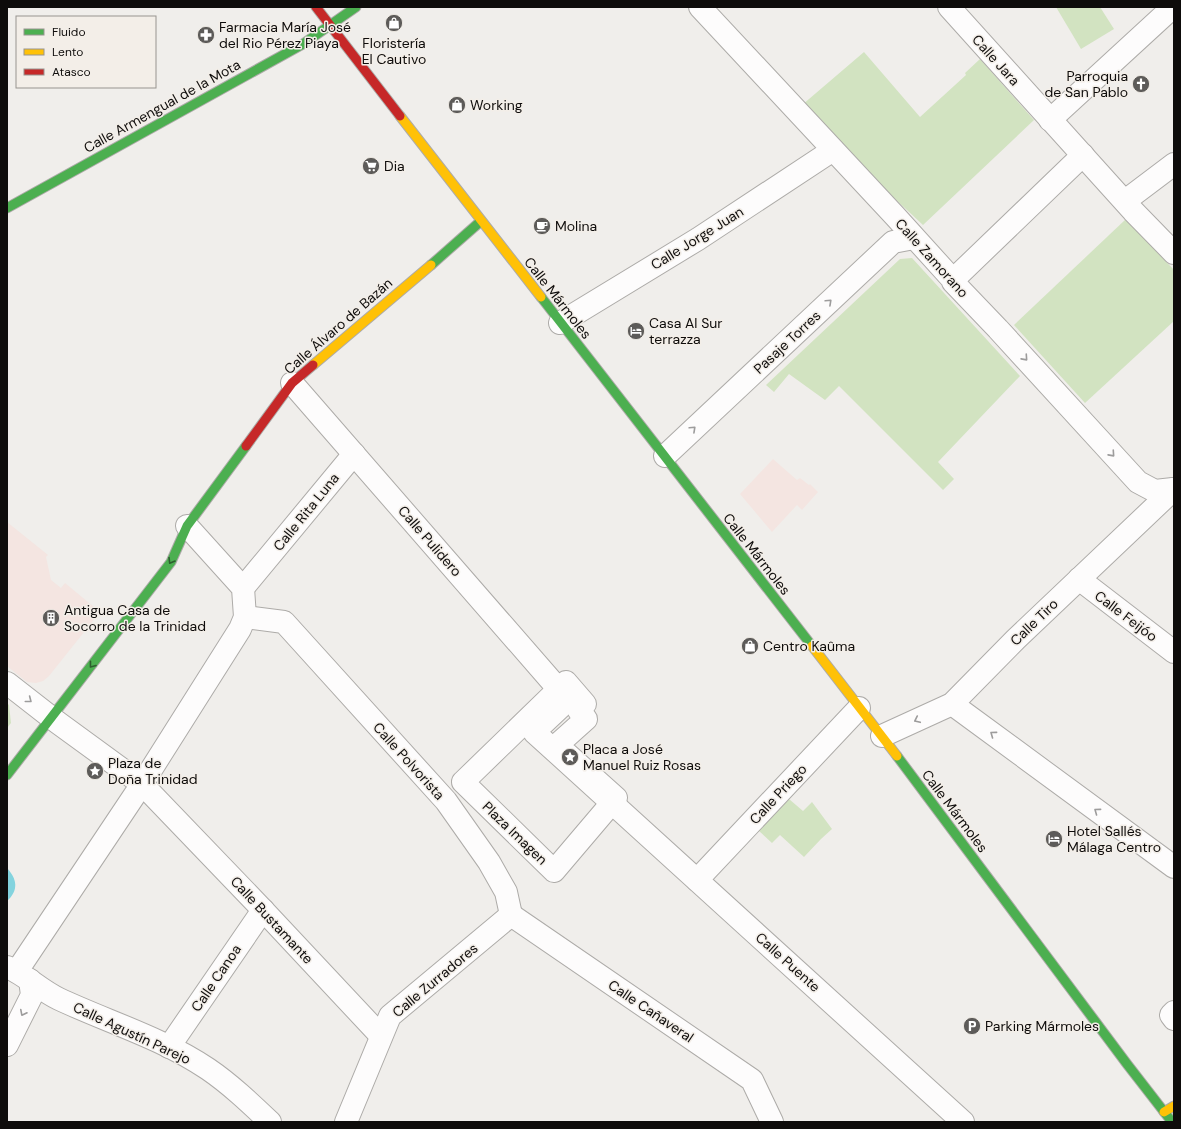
<svg xmlns="http://www.w3.org/2000/svg" width="1181" height="1129" font-family="'DM Sans',sans-serif">
  <rect width="100%" height="100%" fill="#f0eeeb"/>
  <g fill="#f4e5e1">
    <path d="M 773,459 L 797,480 L 800,478 L 809,485 L 810,484 L 818,492 L 802,510 L 797,505 L 772,532 L 740,494 Z"/>
    <path d="M 7,522 L 48,555 L 46,557 L 51,580 L 61,588 L 65,583 L 100,612 L 49,676 L 43,681 L 36,683 L 27,682 L 7,666 Z"/>
  </g>
  <g fill="#d2e3c1">
    <path d="M 1056,7 L 1100,7 L 1114,29 L 1081,49 Z"/>
    <path d="M 864,52 L 920,117 L 966,75 L 965,73 L 980,59 L 1034,120 L 923,225 L 863,169 L 802,105 Z"/>
    <path d="M 1126,219 L 1174,270 L 1174,321 L 1085,403 L 1014,325 Z"/>
    <path d="M 912,258 L 1020,376 L 938,462 L 954,479 L 943,490 L 839,386 L 825,400 L 789,374 L 774,392 L 766,385 L 900,259 Z"/>
    <path d="M 7,703 L 9,705 L 11,723 L 7,728 Z"/>
    <path d="M 789,799 L 803,811 L 812,802 L 832,829 L 821,839 L 804,857 L 780,835 L 772,843 L 759,831 Z"/>
  </g>
  <path fill="#83d3de" d="M 7,868 C 17,879 19,890 7,901 Z"/>
  <g fill="none" stroke-linecap="round" stroke-linejoin="round">
    <defs>
      <g id="street">
        <path d="M 700,7 L 895,216 L 953,280 L 953,282 L 998,329 L 1138,482 L 1155,491 L 1173,489"/>
        <path d="M 949,7 L 1133,211 L 1174,253"/>
        <path d="M 1050,120 L 1173,7"/>
        <path d="M 1125,201 L 1174,164"/>
        <path d="M 953,280 L 1083,155"/>
        <path d="M 560,323 L 698,239 L 833,150"/>
        <path d="M 292,383 L 568,700 L 534,732 L 963,1122"/>
        <path d="M 665,456 L 893,242 L 914,238"/>
        <path d="M 1079,579 L 1174,652"/>
        <path d="M 243,588 L 354,454"/>
        <path d="M 245,617 L 284,622 L 446,801 L 489,862 L 506,892 L 511,915"/>
        <path d="M 566,682 L 585,704 L 579,711 L 586,719 L 557,745 L 616,798 L 554,871 L 463,782 Z"/>
        <path d="M 7,683 L 57,722 L 142,784 L 263,910 L 381,1036"/>
        <path d="M 952,704 L 1174,867"/>
        <path d="M 882,736 L 952,704 L 1016,639 L 1174,489"/>
        <path d="M 697,880 L 859,708"/>
        <path d="M 511,915 L 752,1080 L 772,1122"/>
        <path d="M 7,967 C 26,975 40,990 59,999 C 108,1022 162,1038 208,1069 C 230,1084 250,1103 270,1122"/>
        <path d="M 17,971 L 142,784 L 240,629 L 245,617 L 243,588 L 187,526"/>
        <path d="M 1174,1012 L 1171,1015 L 1174,1019"/>
        <path d="M 7,1045 L 32,995 L 30,980"/>
        <path d="M 169,1047 L 263,910"/>
        <path d="M 346,1122 L 390,1016 L 511,915"/>
      </g>
      <g id="fast">
        <path d="M 7,208 L 303,44 L 356,7"/>
        <path d="M 431,265 L 481,221"/>
        <path d="M 541,297 L 812,646"/>
        <path d="M 897,756 L 1127,1064 L 1172,1122"/>
        <path d="M 7,775 L 171,562 L 187,526 L 246,446"/>
      </g>
      <g id="slow">
        <path d="M 400,116 L 541,297"/>
        <path d="M 313,365 L 431,265"/>
        <path d="M 812,646 L 897,756"/>
        <path d="M 1164,1112 L 1174,1106"/>
      </g>
      <g id="jam">
        <path d="M 316,7 L 400,116"/>
        <path d="M 246,446 L 292,383 L 313,365"/>
      </g>
    </defs>
    <use href="#street" stroke="#adaba8" stroke-width="24"/>
    <use href="#fast" stroke="#adaba8" stroke-width="11"/>
    <use href="#slow" stroke="#adaba8" stroke-width="11"/>
    <use href="#jam" stroke="#adaba8" stroke-width="11"/>
    <use href="#street" stroke="#fdfcfc" stroke-width="22"/>
    <use href="#fast" stroke="#4caf50" stroke-width="9"/>
    <use href="#slow" stroke="#ffc107" stroke-width="9"/>
    <use href="#jam" stroke="#c62828" stroke-width="9"/>
  </g>
  <defs><path id="oneway-chevron" d="M-2-3.5L2.5 0L-2 3.5" fill="none" stroke-width="1.6" stroke-linecap="round" stroke-linejoin="round"/></defs>
  <g stroke="#9d9c9c">
    <use href="#oneway-chevron" transform="translate(829 302) rotate(-43)"/>
    <use href="#oneway-chevron" transform="translate(1025 358) rotate(48)"/>
    <use href="#oneway-chevron" transform="translate(693 429) rotate(-43)"/>
    <use href="#oneway-chevron" transform="translate(1112 454) rotate(48)"/>
    <use href="#oneway-chevron" transform="translate(29 700) rotate(38)"/>
    <use href="#oneway-chevron" transform="translate(917 720) rotate(155)"/>
    <use href="#oneway-chevron" transform="translate(993 734) rotate(-144)"/>
    <use href="#oneway-chevron" transform="translate(1097 811) rotate(-144)"/>
    <use href="#oneway-chevron" transform="translate(23 1013) rotate(117)"/>
  </g>
  <g stroke="#2d5e2e">
    <use href="#oneway-chevron" transform="translate(171 561) rotate(121)"/>
    <use href="#oneway-chevron" transform="translate(92 665) rotate(128)"/>
  </g>
  <defs>
    <symbol id="shop-disc" viewBox="-11 -11 22 22"><circle r="9.5" fill="#5d5b59" stroke="#f3eee8"/><path d="M-5-2.5h2.3a2.7 3.5 0 0 1 5.4 0H5L5.5 6h-11ZM-1.5-2.5h3a1.5 2.3 0 0 0-3 0Z" fill="#fff"/></symbol>
    <symbol id="pharmacy-disc" viewBox="-11 -11 22 22"><circle r="9.5" fill="#5d5b59" stroke="#f3eee8"/><path d="M-2-6h4v4h4v4h-4v4h-4v-4h-4v-4h4Z" fill="#fff"/></symbol>
    <symbol id="church-disc" viewBox="-11 -11 22 22"><circle r="9.5" fill="#5d5b59" stroke="#f3eee8"/><path d="M-1.2-6h2.4v3.5h3.3v2.4h-3.3V6h-2.4V-.1h-3.3v-2.4h3.3Z" fill="#fff"/></symbol>
    <symbol id="supermarket-disc" viewBox="-11 -11 22 22"><circle r="9.5" fill="#5d5b59" stroke="#f3eee8"/><path d="M-6-5.5h2.5l.6 2H6L4.5 2H-2.5L-4.4-4H-6ZM-1.5 3.2a1.3 1.3 0 1 0 .1 0ZM3 3.2a1.3 1.3 0 1 0 .1 0Z" fill="#fff"/></symbol>
    <symbol id="cafe-disc" viewBox="-11 -11 22 22"><circle r="9.5" fill="#5d5b59" stroke="#f3eee8"/><path d="M-5.5-4.5H6V0H3Q3 3.5 0 3.5H-2.5Q-5.5 3.5-5.5 0ZM3-3.2v2h1.7v-2ZM-6 4.5H4V6H-6Z" fill="#fff"/></symbol>
    <symbol id="hotel-disc" viewBox="-11 -11 22 22"><circle r="9.5" fill="#5d5b59" stroke="#f3eee8"/><path d="M-6-4.5h1.5V1H6V5H4.5V3h-9V5H-6ZM-4 0a1.8 1.8 0 1 1 3.6 0ZM.5 0V-2.5h3Q6-2.5 6 0Z" fill="#fff"/></symbol>
    <symbol id="building-disc" viewBox="-11 -11 22 22"><circle r="9.5" fill="#5d5b59" stroke="#f3eee8"/><path d="M-4-6H4V6H1V3H-1V6H-4ZM-2.5-4.3h1.7v1.8h-1.7ZM.8-4.3h1.7v1.8H.8ZM-2.5-1h1.7V.8h-1.7ZM.8-1h1.7V.8H.8Z" fill="#fff"/></symbol>
    <symbol id="sight-disc" viewBox="-11 -11 22 22"><circle r="9.5" fill="#5d5b59" stroke="#f3eee8"/><path d="M0-6L1.8-2.2L6-1.7L2.9 1.2L3.7 5.4L0 3.3L-3.7 5.4L-2.9 1.2L-6-1.7L-1.8-2.2Z" fill="#fff"/></symbol>
    <symbol id="parking-disc" viewBox="-11 -11 22 22"><circle r="9.5" fill="#5d5b59" stroke="#f3eee8"/><path d="M-3.5-5.5H1a3.5 3.5 0 0 1 0 7H-1V5.5H-3.5ZM-1-3.4V-.6H.8a1.4 1.4 0 0 0 0-2.8Z" fill="#fff"/></symbol>
  </defs>
  <g fill-rule="evenodd">
    <use href="#shop-disc" x="384" y="13" width="20" height="20"/>
    <use href="#pharmacy-disc" x="196" y="25" width="20" height="20"/>
    <use href="#church-disc" x="1131" y="74" width="20" height="20"/>
    <use href="#shop-disc" x="447" y="95" width="20" height="20"/>
    <use href="#supermarket-disc" x="361" y="156" width="20" height="20"/>
    <use href="#cafe-disc" x="532" y="216" width="20" height="20"/>
    <use href="#hotel-disc" x="626" y="321" width="20" height="20"/>
    <use href="#building-disc" x="41" y="608" width="20" height="20"/>
    <use href="#shop-disc" x="740" y="636" width="20" height="20"/>
    <use href="#sight-disc" x="560" y="747" width="20" height="20"/>
    <use href="#sight-disc" x="85" y="761" width="20" height="20"/>
    <use href="#hotel-disc" x="1044" y="829" width="20" height="20"/>
    <use href="#parking-disc" x="962" y="1016" width="20" height="20"/>
  </g>
  <g text-anchor="middle" stroke-width="3" stroke-linejoin="round" paint-order="stroke">
    <g font-size="14" fill="#0e0c0b" stroke="#f3eee8" text-anchor="start">
      <text x="219" y="32">Farmacia María José<tspan x="219" dy="16">del Rio Pérez Piaya</tspan></text>
      <text x="394" y="48" text-anchor="middle">Floristería<tspan x="394" dy="16">El Cautivo</tspan></text>
      <text x="1128" y="81" text-anchor="end">Parroquia<tspan x="1128" dy="16">de San Pablo</tspan></text>
      <text x="470" y="110">Working</text>
      <text x="384" y="171">Dia</text>
      <text x="555" y="231">Molina</text>
      <text x="649" y="328">Casa Al Sur<tspan x="649" dy="16">terrazza</tspan></text>
      <text x="64" y="615">Antigua Casa de<tspan x="64" dy="16">Socorro de la Trinidad</tspan></text>
      <text x="763" y="651">Centro Kaûma</text>
      <text x="583" y="754">Placa a José<tspan x="583" dy="16">Manuel Ruiz Rosas</tspan></text>
      <text x="108" y="768">Plaza de<tspan x="108" dy="16">Doña Trinidad</tspan></text>
      <text x="1067" y="836">Hotel Sallés<tspan x="1067" dy="16">Málaga Centro</tspan></text>
      <text x="985" y="1031">Parking Mármoles</text>
    </g>
    <g font-size="14" fill="#0e0c0b" stroke="#f3eee8">
      <text transform="translate(996 60) rotate(48)" y="5">Calle Jara</text>
      <text transform="translate(162 106) rotate(-29)" y="5">Calle Armengual de la Mota</text>
      <text transform="translate(697 238) rotate(-32)" y="5">Calle Jorge Juan</text>
      <text transform="translate(932 258) rotate(48)" y="5">Calle Zamorano</text>
      <text transform="translate(558 298) rotate(52)" y="5">Calle Mármoles</text>
      <text transform="translate(338 326) rotate(-41)" y="5">Calle Álvaro de Bazán</text>
      <text transform="translate(787 342) rotate(-43)" y="5">Pasaje Torres</text>
      <text transform="translate(306 512) rotate(-51)" y="5">Calle Rita Luna</text>
      <text transform="translate(430 541) rotate(49)" y="5">Calle Pulidero</text>
      <text transform="translate(757 554) rotate(52)" y="5">Calle Mármoles</text>
      <text transform="translate(1126 616) rotate(37)" y="5">Calle Feijóo</text>
      <text transform="translate(1034 622) rotate(-44)" y="5">Calle Tiro</text>
      <text transform="translate(409 761) rotate(48)" y="5">Calle Polvorista</text>
      <text transform="translate(778 794) rotate(-47)" y="5">Calle Priego</text>
      <text transform="translate(955 811) rotate(53)" y="5">Calle Mármoles</text>
      <text transform="translate(515 833) rotate(44)" y="5">Plaza Imagen</text>
      <text transform="translate(272 920) rotate(47)" y="5">Calle Bustamante</text>
      <text transform="translate(788 962) rotate(42)" y="5">Calle Puente</text>
      <text transform="translate(216 978) rotate(-56)" y="5">Calle Canoa</text>
      <text transform="translate(435 980) rotate(-40)" y="5">Calle Zurradores</text>
      <text transform="translate(651 1011) rotate(34)" y="5">Calle Cañaveral</text>
      <text transform="translate(132 1033) rotate(25)" y="5">Calle Agustín Parejo</text>
    </g>
  </g>
  <rect width="1181" height="1129" fill="none" stroke="#0e0c0b" stroke-width="16"/>
  <rect x="16" y="16" width="140" height="72" fill="#f3eee8" stroke="#979490"/>
  <rect x="24" y="29" width="20" height="6" fill="#4caf50" stroke="#979490"/>
  <text x="52" y="36" font-size="12" fill="#0e0c0b">Fluido</text>
  <rect x="24" y="49" width="20" height="6" fill="#ffc107" stroke="#979490"/>
  <text x="52" y="56" font-size="12" fill="#0e0c0b">Lento</text>
  <rect x="24" y="69" width="20" height="6" fill="#c62828" stroke="#979490"/>
  <text x="52" y="76" font-size="12" fill="#0e0c0b">Atasco</text>
</svg>
